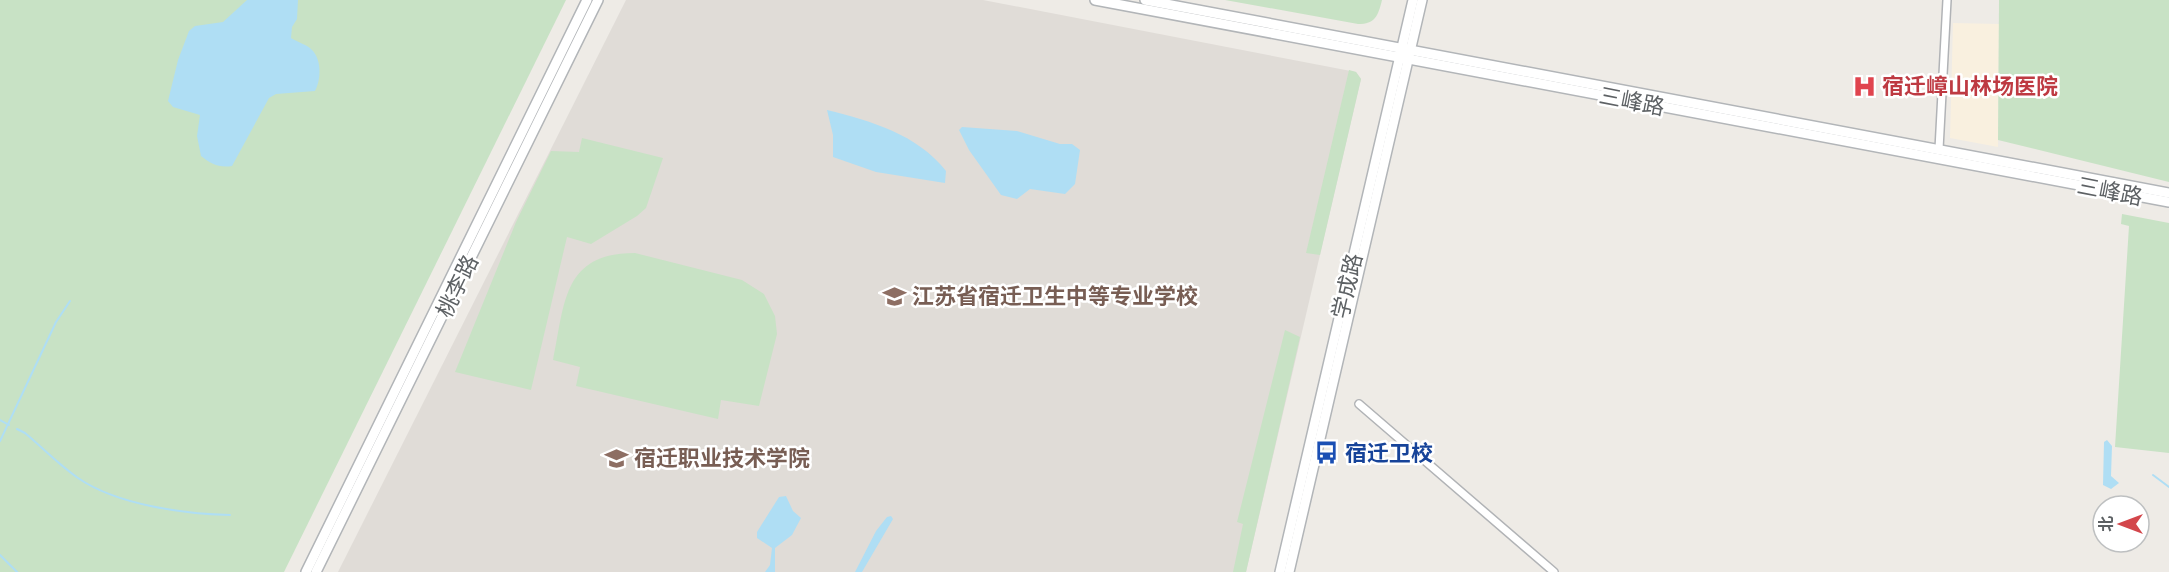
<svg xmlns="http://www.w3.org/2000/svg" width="2169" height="572" font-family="Signika,'Noto Sans SC',sans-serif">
  <rect width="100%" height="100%" fill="#eeebe6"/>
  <path fill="#f9f0df" d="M 1953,23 L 1999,24 L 1998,147 L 1950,138 Z"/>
  <path fill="#e0dcd7" d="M 626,0 L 983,0 L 1356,72 L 1361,79 L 1246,572 L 338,572 Z"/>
  <g fill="#c8e2c5">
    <path d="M 0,0 L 566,0 L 284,572 L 0,572 Z"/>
    <path d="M 1225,0 L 1382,0 C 1378,16 1375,24 1358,24 Z"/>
    <path d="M 1999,0 L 2169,0 L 2169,182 L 1998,140 Z"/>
    <path d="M 1349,70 L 1356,72 L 1361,79 L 1320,255 L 1306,253 Z"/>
    <path d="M 582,138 L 663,158 L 646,208 L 637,216 L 591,244 L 567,237 L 531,390 L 455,372 L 516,222 L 551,151 L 579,152 Z"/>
    <path d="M 2122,214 L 2169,223 L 2169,453 L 2115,447 L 2129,226 L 2121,224 Z"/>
    <path d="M 635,253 L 742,280 L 764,294 L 775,316 L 777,334 L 759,406 L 721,400 L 718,419 L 576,386 L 580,367 L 553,360 C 565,304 562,253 635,253 Z"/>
    <path d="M 1285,330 L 1300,337 L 1246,572 L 1233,572 L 1243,524 L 1237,522 Z"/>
  </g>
  <g fill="#afdef4">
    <path d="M 247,0 L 298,0 L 297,19 L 292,27 L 291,38 C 297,42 308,45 312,50 C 322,60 321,80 315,91 L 276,94 L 269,98 L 232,166 C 219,168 211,164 201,156 L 197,136 L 200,115 L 173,107 L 168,101 L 178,60 L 189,31 L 195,26 L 223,22 Z"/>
    <path d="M 827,110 C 871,121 917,134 946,171 L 945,183 L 876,172 L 833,157 L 833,135 Z"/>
    <path d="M 962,127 L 1017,131 L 1060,144 L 1072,144 L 1080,150 L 1075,184 L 1065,194 L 1030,189 L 1017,199 L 1001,195 L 969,150 L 959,130 Z"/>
    <path d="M 2107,440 L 2112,446 L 2111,476 L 2119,483 L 2111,489 L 2103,485 L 2104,442 Z"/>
    <path d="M 786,496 L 793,511 L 801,518 L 792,535 L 775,548 L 775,572 L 765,572 L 770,565 L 772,548 L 757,538 L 757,532 L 779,497 Z"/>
    <path d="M 891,516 L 893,519 L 862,572 L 855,572 L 876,531 L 887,517 Z"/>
  </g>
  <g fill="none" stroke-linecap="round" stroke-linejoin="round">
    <g stroke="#afdef4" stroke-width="2">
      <path d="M 0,420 L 9,425"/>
      <path d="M 17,429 L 25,433 C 43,448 59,465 78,478 C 117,505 185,514 230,515"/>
      <path d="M 0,441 L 56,322 L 70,301"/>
      <path d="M 2153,475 L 2169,487"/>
      <path d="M 0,555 L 17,572"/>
    </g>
    <defs>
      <g id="minor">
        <path d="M 1939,149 L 1947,0"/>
        <path d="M 1359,404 L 1554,572"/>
      </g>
      <g id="secondary">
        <path d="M 1095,0 L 2169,202"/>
        <path d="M 1145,0 L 2169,193"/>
        <path d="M 306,572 L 587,0"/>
        <path d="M 316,572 L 598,0"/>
        <path d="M 1280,572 L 1413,0"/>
        <path d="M 1289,572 L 1422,0"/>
      </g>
    </defs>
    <use href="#minor" stroke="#b1b3b6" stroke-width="10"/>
    <use href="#secondary" stroke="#b2b5b8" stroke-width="12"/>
    <use href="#minor" stroke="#fff" stroke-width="7"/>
    <use href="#secondary" stroke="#fff" stroke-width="9"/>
  </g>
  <defs>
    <symbol id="hospital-bare" viewBox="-9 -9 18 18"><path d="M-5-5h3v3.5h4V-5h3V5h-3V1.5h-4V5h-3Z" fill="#e0444e" stroke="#fff" stroke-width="2.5" paint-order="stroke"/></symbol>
    <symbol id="school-bare" viewBox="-9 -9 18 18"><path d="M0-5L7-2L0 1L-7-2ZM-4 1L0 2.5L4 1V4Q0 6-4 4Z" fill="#8d6e63" stroke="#fff" stroke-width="2.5" paint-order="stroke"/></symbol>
    <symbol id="bus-bare" viewBox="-9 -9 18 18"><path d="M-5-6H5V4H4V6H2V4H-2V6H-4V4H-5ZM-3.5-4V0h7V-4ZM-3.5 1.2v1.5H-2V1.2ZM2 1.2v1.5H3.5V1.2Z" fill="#1a4fb4" stroke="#fff" stroke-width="2.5" paint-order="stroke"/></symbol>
    <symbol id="university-bare" viewBox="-9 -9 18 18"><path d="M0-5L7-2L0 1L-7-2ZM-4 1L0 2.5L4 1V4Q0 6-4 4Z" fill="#8d6e63" stroke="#fff" stroke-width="2.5" paint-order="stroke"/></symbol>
  </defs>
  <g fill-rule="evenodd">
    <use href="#hospital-bare" x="1848" y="70" width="33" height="33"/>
    <use href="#school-bare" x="878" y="280" width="33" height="33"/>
    <use href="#bus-bare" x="1310" y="436" width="33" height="33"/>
    <use href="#university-bare" x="600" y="442" width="33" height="33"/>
  </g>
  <g text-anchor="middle" stroke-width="5" stroke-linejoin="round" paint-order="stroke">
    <g font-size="22" font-weight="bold" fill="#be3a42" stroke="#fff" text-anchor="start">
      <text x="1882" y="94">宿迁嶂山林场医院</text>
    </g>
    <g font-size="22" fill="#5d6164" stroke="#fff">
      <text transform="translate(1632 101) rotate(11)" y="8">三峰路</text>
      <text transform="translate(2110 191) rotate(11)" y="8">三峰路</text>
      <text transform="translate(457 286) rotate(-64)" y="8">桃李路</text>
      <text transform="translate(1347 286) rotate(-77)" y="8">学成路</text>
    </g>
    <g font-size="22" font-weight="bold" fill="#785e54" stroke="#fff" text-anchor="start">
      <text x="912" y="304">江苏省宿迁卫生中等专业学校</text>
      <text x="634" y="466">宿迁职业技术学院</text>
    </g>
    <g font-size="22" font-weight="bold" fill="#164399" stroke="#fff" text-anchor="start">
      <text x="1345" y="461">宿迁卫校</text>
    </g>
  </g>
  <g transform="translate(2121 524) rotate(270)"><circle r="28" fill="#ffffff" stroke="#bec0c1" stroke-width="1.5"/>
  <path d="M0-4.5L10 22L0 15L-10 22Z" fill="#d3464b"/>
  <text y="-9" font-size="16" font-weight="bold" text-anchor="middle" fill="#5d6164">北</text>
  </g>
</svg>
